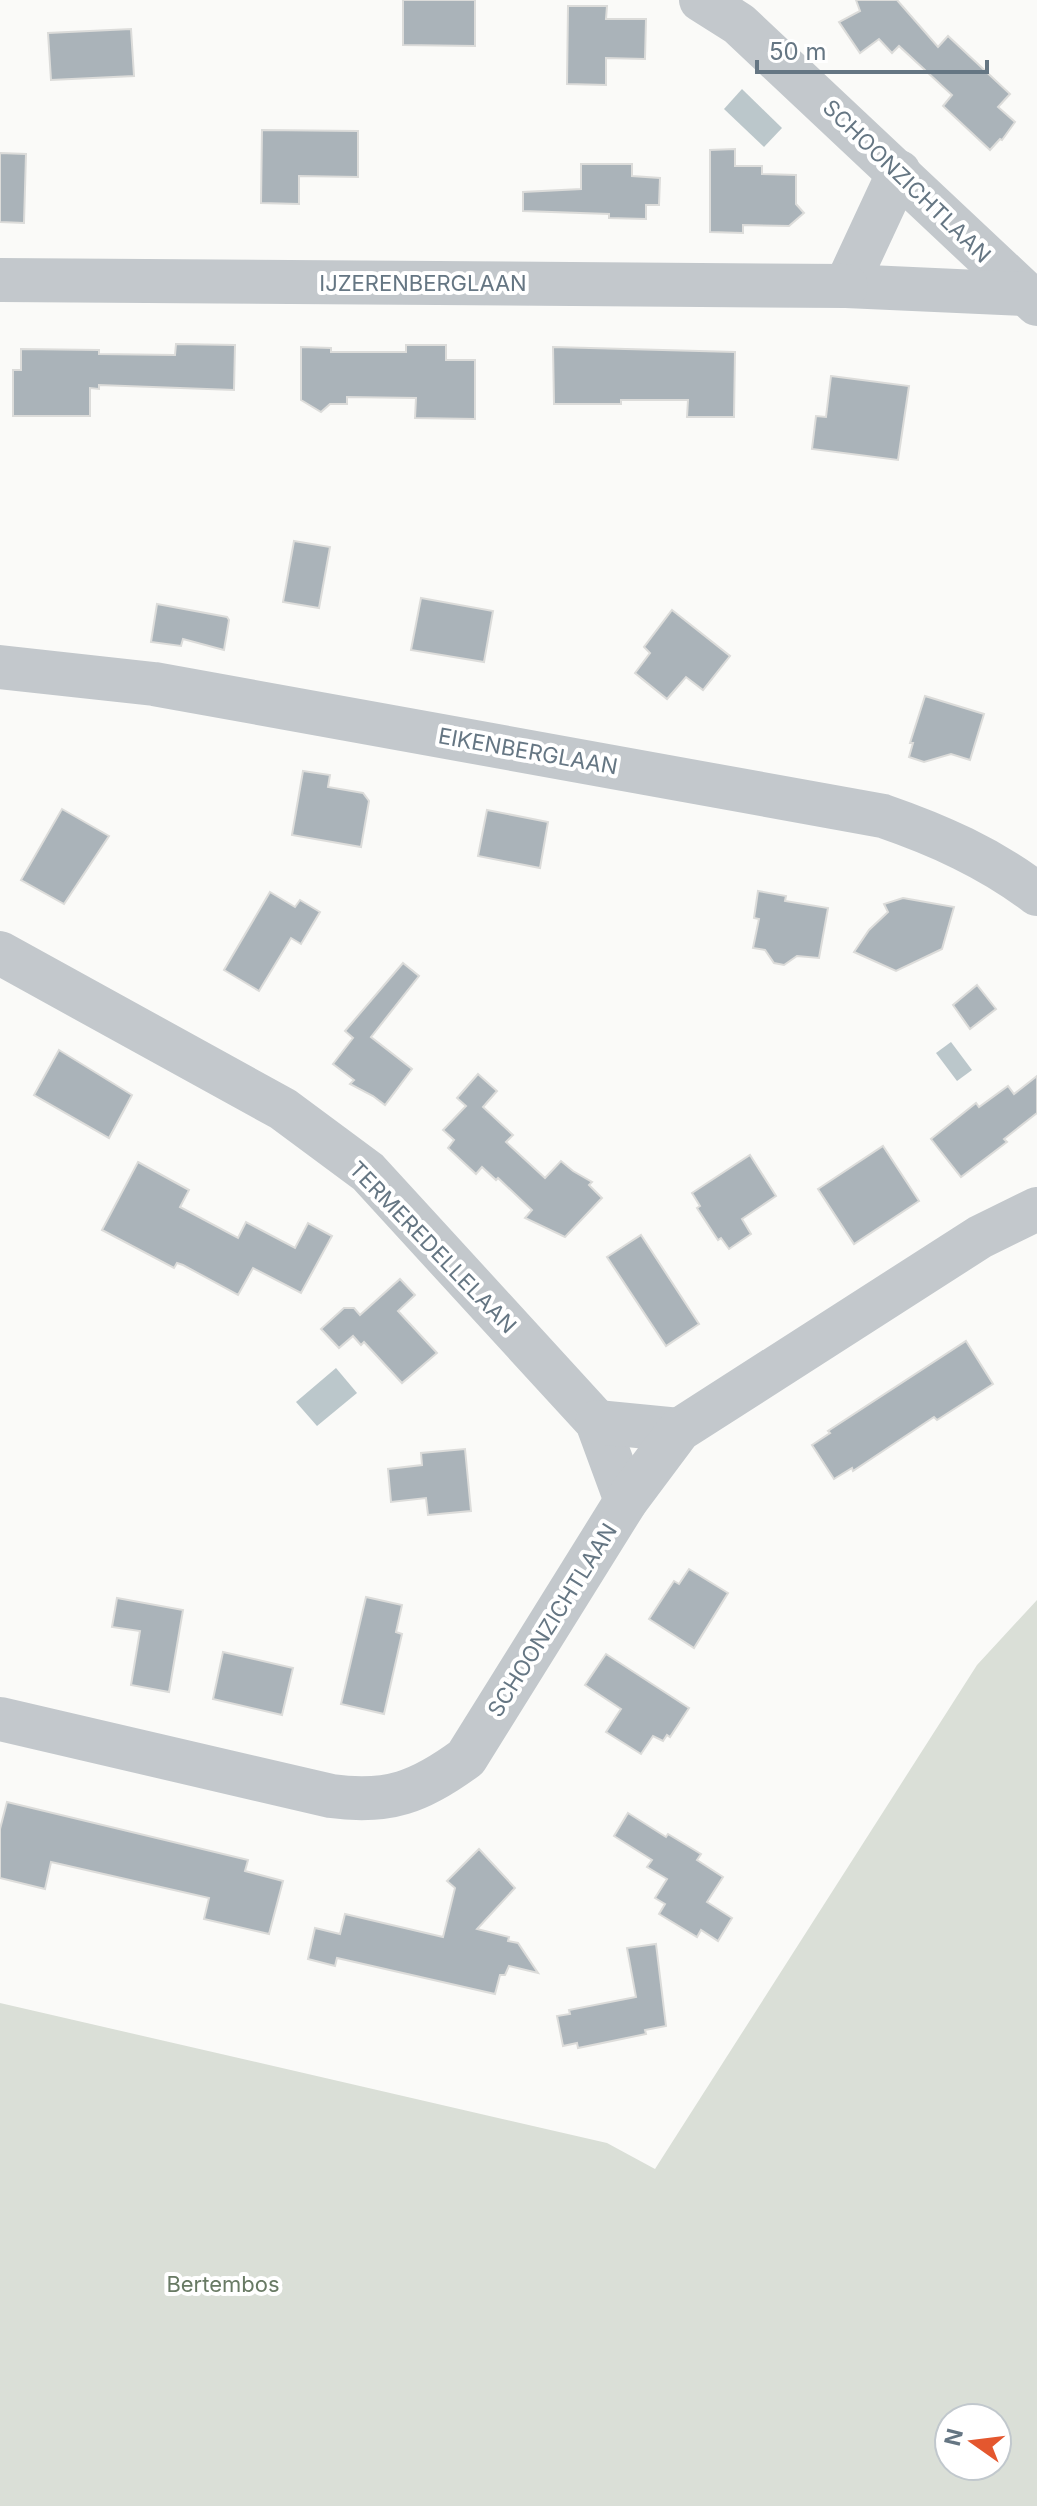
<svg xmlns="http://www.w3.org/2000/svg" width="1037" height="2506" font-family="Inter,sans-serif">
  <rect width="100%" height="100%" fill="#fafaf8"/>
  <path fill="#dadfd7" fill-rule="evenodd" d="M 1037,1600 L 1037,2506 L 0,2506 L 0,2003 L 607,2143 L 655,2169 L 977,1665 ZM 949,2418 L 997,2418 L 997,2466 L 949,2466 Z"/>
  <g fill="#bbc7cb">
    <path d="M 742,89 L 782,128 L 764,147 L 724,109 Z"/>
    <path d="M 951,1042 L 972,1070 L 957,1081 L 936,1053 Z"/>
    <path d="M 336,1368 L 357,1393 L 317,1426 L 296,1402 Z"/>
  </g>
  <g fill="#aab3b9" stroke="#dcdcda" stroke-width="2">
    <path d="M 403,0 L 475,0 L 475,46 L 403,45 Z"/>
    <path d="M 856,0 L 897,0 L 938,47 L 948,36 L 1010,94 L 998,107 L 1015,122 L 1002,140 L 1000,139 L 990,150 L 943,106 L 952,95 L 899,46 L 892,53 L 879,39 L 860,53 L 839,22 L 860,11 Z"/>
    <path d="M 568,6 L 607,6 L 606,19 L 646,19 L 645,59 L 606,58 L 606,85 L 567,84 Z"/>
    <path d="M 131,29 L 134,76 L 51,80 L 48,33 Z"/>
    <path d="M 262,130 L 358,131 L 358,177 L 299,176 L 299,204 L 261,203 Z"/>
    <path d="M 735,149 L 735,166 L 762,166 L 762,174 L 796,175 L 796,204 L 804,213 L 789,226 L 743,225 L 743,233 L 710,232 L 710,150 Z"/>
    <path d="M 0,153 L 26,154 L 24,223 L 0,222 Z"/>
    <path d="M 581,164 L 632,164 L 632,176 L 660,178 L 659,205 L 646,205 L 646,219 L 609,218 L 609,214 L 523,211 L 523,192 L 581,189 Z"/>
    <path d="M 176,344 L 235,345 L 234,390 L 99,385 L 99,389 L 90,388 L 90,416 L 13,416 L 13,370 L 21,370 L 21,349 L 99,350 L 99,354 L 175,355 Z"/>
    <path d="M 406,345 L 446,345 L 446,360 L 475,360 L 475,419 L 415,418 L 416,398 L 347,397 L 347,404 L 330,404 L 321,412 L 301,400 L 301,347 L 331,348 L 331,352 L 406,352 Z"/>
    <path d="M 553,347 L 735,352 L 734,417 L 687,417 L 688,400 L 621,400 L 621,404 L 554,404 Z"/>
    <path d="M 831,376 L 909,386 L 898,460 L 812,449 L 816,416 L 826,417 Z"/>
    <path d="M 294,541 L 330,547 L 319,608 L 283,602 Z"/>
    <path d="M 421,598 L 493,611 L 484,662 L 411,650 Z"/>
    <path d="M 157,604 L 227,617 L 229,620 L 224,650 L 183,639 L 181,646 L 151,642 Z"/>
    <path d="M 672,610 L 730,656 L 703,690 L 686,677 L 667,699 L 635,673 L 650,653 L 644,647 Z"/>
    <path d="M 925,696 L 984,714 L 970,760 L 951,754 L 924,762 L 909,757 L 913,743 L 910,743 Z"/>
    <path d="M 303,771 L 330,775 L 328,787 L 363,793 L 369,801 L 361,847 L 292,835 Z"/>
    <path d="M 62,809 L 109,836 L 64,904 L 21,880 Z"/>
    <path d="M 487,810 L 548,822 L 540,868 L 478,856 Z"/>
    <path d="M 758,891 L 786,896 L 785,901 L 828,908 L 819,958 L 797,956 L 784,965 L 774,963 L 765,950 L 753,948 L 759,919 L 754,918 Z"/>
    <path d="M 270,892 L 295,907 L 300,900 L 320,912 L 301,944 L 291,938 L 259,991 L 224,970 Z"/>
    <path d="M 903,898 L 954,907 L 942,949 L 896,971 L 854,952 L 869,930 L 888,912 L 884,904 Z"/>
    <path d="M 403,963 L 419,976 L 371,1037 L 412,1069 L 385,1105 L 373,1096 L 350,1084 L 354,1080 L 333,1064 L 353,1038 L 345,1031 Z"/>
    <path d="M 977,985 L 996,1009 L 970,1029 L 953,1005 Z"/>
    <path d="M 59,1050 L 132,1095 L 109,1138 L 34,1095 Z"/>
    <path d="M 478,1074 L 497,1091 L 483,1107 L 513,1135 L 506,1142 L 545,1178 L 561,1161 L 573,1171 L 592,1182 L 589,1185 L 602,1198 L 565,1237 L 525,1218 L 532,1210 L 498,1178 L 496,1180 L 482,1167 L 476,1174 L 448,1148 L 454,1140 L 443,1130 L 466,1106 L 457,1098 Z"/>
    <path d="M 1037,1076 L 1037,1113 L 1004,1139 L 1007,1142 L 961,1177 L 931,1139 L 976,1103 L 979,1107 L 1008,1086 L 1014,1094 Z"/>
    <path d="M 883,1146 L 919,1201 L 854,1244 L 818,1189 Z"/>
    <path d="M 750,1155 L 776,1196 L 742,1219 L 751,1234 L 729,1249 L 721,1238 L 718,1240 L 697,1208 L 700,1206 L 692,1193 Z"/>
    <path d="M 138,1162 L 189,1190 L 180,1207 L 238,1238 L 246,1222 L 295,1248 L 308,1223 L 332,1236 L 301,1293 L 253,1268 L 238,1295 L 183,1265 L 177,1263 L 174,1268 L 102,1230 Z"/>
    <path d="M 641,1235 L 699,1324 L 666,1346 L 607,1257 Z"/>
    <path d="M 400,1279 L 415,1295 L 398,1311 L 437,1353 L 402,1383 L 364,1342 L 361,1345 L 353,1336 L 339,1348 L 321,1329 L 344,1308 L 354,1308 L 360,1315 Z"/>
    <path d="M 966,1341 L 993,1384 L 937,1420 L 934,1417 L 853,1471 L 852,1468 L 834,1479 L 812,1445 L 830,1433 L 828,1431 Z"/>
    <path d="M 465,1449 L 471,1511 L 428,1515 L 426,1498 L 391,1502 L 388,1469 L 422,1465 L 421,1453 Z"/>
    <path d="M 689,1569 L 728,1593 L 694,1648 L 649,1619 L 674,1581 L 679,1584 Z"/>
    <path d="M 366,1597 L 402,1605 L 396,1632 L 402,1634 L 384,1714 L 341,1704 Z"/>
    <path d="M 117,1598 L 183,1610 L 169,1692 L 131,1685 L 140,1631 L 112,1627 Z"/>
    <path d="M 223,1652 L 293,1668 L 282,1715 L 213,1699 Z"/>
    <path d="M 606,1654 L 689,1708 L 670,1737 L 667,1735 L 663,1741 L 653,1736 L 641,1754 L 606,1732 L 621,1709 L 585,1685 Z"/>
    <path d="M 7,1802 L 248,1860 L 245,1871 L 283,1881 L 269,1934 L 204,1919 L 209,1898 L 51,1862 L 45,1889 L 0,1878 L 0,1829 Z"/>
    <path d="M 628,1813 L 666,1837 L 668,1834 L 701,1854 L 697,1860 L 723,1877 L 707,1902 L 732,1918 L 718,1941 L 701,1930 L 697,1937 L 659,1914 L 665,1904 L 655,1898 L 667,1879 L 647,1867 L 652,1860 L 614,1836 Z"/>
    <path d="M 479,1849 L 515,1888 L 477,1929 L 509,1937 L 508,1941 L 518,1943 L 538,1973 L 509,1966 L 505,1975 L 500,1975 L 495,1994 L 337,1958 L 335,1966 L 308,1959 L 315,1928 L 340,1934 L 345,1914 L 443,1937 L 455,1888 L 447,1881 Z"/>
    <path d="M 656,1944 L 666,2026 L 645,2030 L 646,2034 L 578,2048 L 577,2043 L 563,2046 L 557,2016 L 570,2014 L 569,2010 L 636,1997 L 627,1948 Z"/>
  </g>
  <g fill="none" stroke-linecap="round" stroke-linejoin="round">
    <g stroke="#c3c8cc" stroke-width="44">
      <path d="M 701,0 L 739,24 L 1037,304"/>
      <path d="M 899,172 L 846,286 L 1025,294"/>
      <path d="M 0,280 L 846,286"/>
      <path d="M 0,667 L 154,684 L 883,816 C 938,835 990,858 1037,894"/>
      <path d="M 0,953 L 283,1109 L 368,1172 L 597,1422 L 626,1501"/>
      <path d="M 597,1422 L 679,1430"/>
      <path d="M 0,1719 L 331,1796 C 388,1804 420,1792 466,1758 L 626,1501 L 679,1430 L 980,1237 L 1037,1209"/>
    </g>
  </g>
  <g text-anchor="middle" stroke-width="8" stroke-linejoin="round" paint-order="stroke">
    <g font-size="22" fill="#657683" stroke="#fff">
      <text transform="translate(907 181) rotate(44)" y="8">SCHOONZICHTLAAN</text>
      <text x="423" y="291">IJZERENBERGLAAN</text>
      <text transform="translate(528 751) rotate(10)" y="8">EIKENBERGLAAN</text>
      <text transform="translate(433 1247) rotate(46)" y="8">TERMEREDELLELAAN</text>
      <text transform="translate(552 1620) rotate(-58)" y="8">SCHOONZICHTLAAN</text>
    </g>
    <g font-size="22" fill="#687a64" stroke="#fff">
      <text x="223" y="2292">Bertembos</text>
    </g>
  </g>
  <g transform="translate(973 2442) rotate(284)"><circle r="38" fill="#ffffff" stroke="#c1c8cd" stroke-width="2"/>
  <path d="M0-6L14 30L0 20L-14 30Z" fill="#e4572e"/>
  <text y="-12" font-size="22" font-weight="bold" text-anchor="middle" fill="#657683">N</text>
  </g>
  <path d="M757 60v12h230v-12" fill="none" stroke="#657683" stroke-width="4"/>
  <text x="769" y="60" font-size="24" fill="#657683" stroke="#ffffff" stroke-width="6" paint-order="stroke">50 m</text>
</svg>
